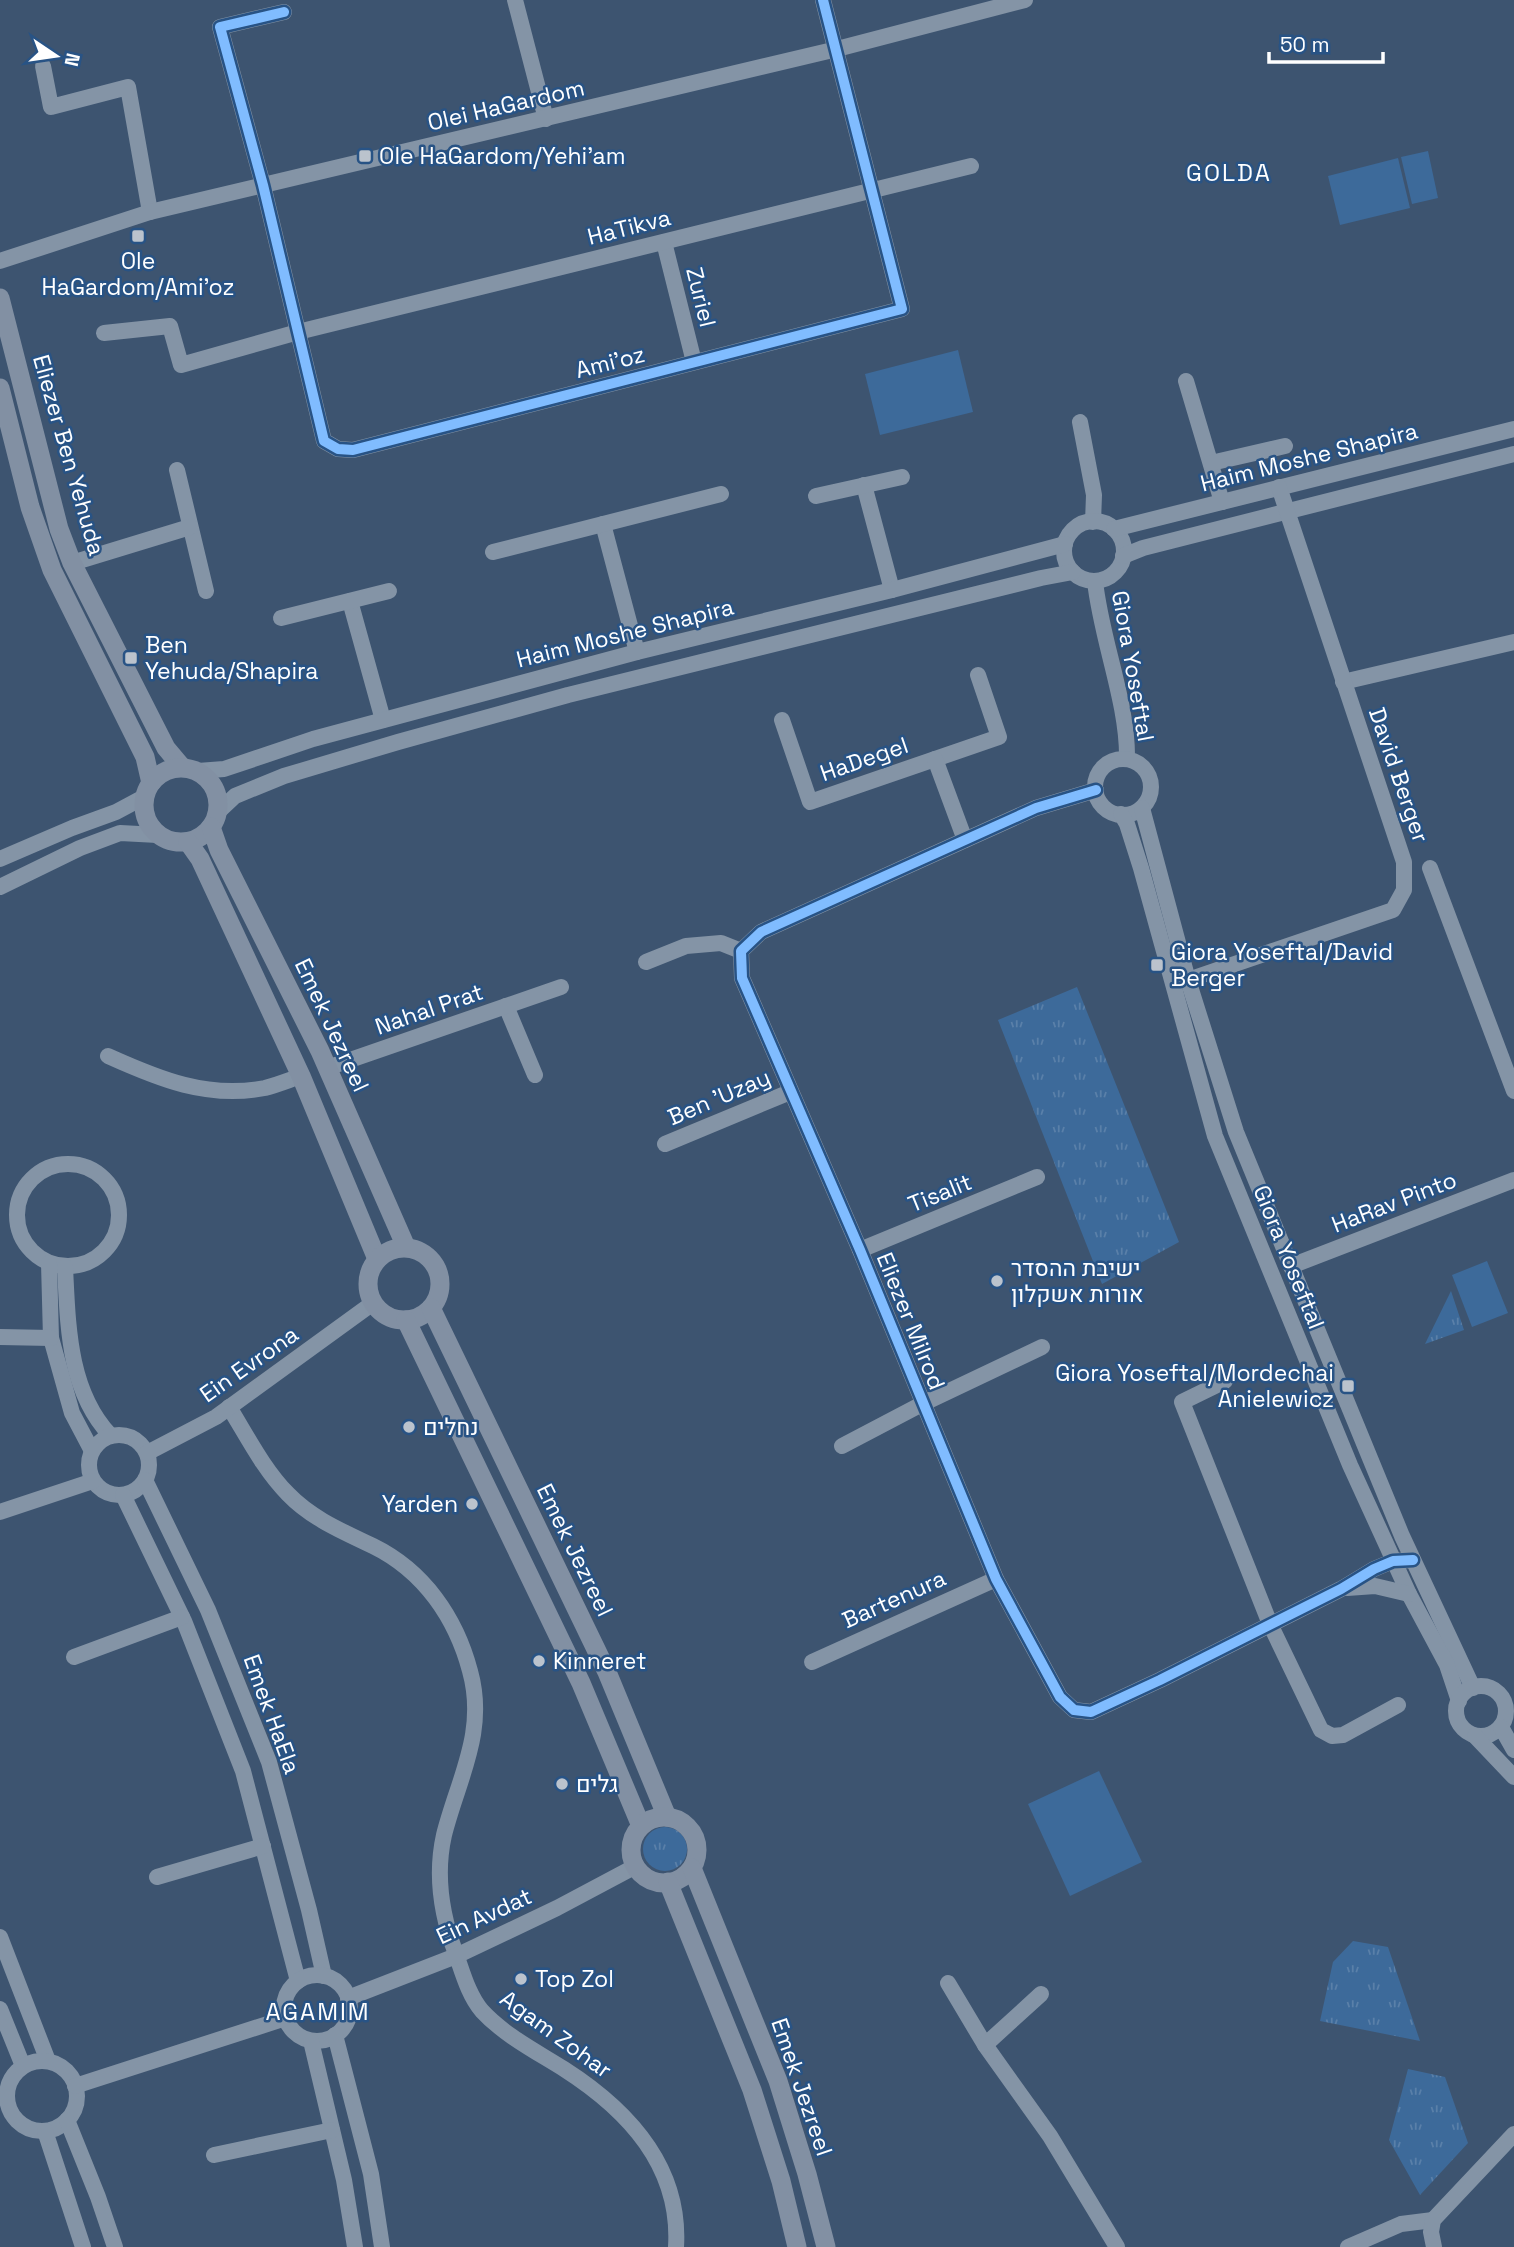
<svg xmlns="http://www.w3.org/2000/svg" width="1514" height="2247" font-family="'Space Grotesk',Heebo,sans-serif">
  <defs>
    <pattern id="park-tufts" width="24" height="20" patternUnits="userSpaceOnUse" patternTransform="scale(1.75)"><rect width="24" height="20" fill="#3d6a9a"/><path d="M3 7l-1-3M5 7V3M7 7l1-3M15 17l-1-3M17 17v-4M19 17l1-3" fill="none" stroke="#5a80a9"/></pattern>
  </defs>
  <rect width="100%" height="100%" fill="#3d5470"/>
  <g fill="url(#park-tufts)">
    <path d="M 1077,987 L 1179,1242 L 1102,1284 L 998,1020 Z"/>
    <path d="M 1451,1291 L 1464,1330 L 1425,1344 Z"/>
    <circle cx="665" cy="1849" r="22"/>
    <path d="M 1353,1941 L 1388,1947 L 1420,2041 L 1320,2021 L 1333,1962 Z"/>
    <path d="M 1408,2069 L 1445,2077 L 1468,2143 L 1420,2195 L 1389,2140 Z"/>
  </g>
  <g fill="#3d6a9a">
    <path d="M 1428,151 L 1438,198 L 1412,204 L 1401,157 Z"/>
    <path d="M 1398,158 L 1410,208 L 1340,225 L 1328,176 Z"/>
    <path d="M 958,350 L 973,412 L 880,435 L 865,374 Z"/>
    <path d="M 1487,1261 L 1508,1313 L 1472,1327 L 1452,1275 Z"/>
    <path d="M 1099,1771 L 1142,1862 L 1070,1896 L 1028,1804 Z"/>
  </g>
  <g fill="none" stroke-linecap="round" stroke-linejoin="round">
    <g stroke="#8494a6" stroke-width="16">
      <path d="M 515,0 L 546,119"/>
      <path d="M 284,12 L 220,27 L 263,185 L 324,441 L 338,449 L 353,450 L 902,309 L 823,0"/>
      <path d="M 43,66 L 51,107 L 128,87 L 150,212"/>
      <path d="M 664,242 L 694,362"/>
      <path d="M 0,261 L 150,212 L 837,49 L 1025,0"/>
      <path d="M 104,333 L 170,326 L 181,365 L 298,332 L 971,166"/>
      <path d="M 1186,381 L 1222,502"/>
      <path d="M 1080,422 L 1094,495 L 1093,522"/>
      <path d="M 1211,463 L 1285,446"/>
      <path d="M 177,470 L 206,591"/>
      <path d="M 864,485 L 892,590"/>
      <path d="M 816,496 L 902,477"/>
      <circle cx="1094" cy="551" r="30"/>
      <path d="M 603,524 L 637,652"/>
      <path d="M 1114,529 L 1514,429"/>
      <path d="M 493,552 L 721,494"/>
      <path d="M 1123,556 L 1143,548 L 1514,454"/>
      <path d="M 72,563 L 190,527"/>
      <path d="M 1095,581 C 1101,639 1128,703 1127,759"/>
      <path d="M 350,601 L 383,720"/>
      <path d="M 281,618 L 389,591"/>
      <path d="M 1343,682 L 1514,642"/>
      <path d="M 782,720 L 810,802 L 999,737 L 978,675"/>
      <path d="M 935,759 L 965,840"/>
      <circle cx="1123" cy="787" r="28"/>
      <path d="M 198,771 L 224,769 L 313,739 L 637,652 L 892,590 L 1065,544"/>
      <path d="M 1096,790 L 1036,808 L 761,932 L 741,951 L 742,978 L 860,1250 L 996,1579 L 1060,1697 L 1074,1710 L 1091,1712 L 1160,1680 L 1341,1589 L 1374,1569 L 1393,1561 L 1413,1560"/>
      <path d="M 1142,808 L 1188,980 L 1236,1132 L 1402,1536 L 1473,1688"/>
      <path d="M 218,812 L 235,796 L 284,776 L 398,742 L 568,695 L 1041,578 L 1073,572"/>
      <path d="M 1121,814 L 1127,824 L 1141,868 L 1215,1136 L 1350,1465 L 1409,1594 L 1447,1665 L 1459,1701"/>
      <path d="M 0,859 L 72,828 L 116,812 L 144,797"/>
      <path d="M 1430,868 L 1514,1091"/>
      <path d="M 0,887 L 80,848 L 120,833 L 158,835"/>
      <path d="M 646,962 L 686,946 L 721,943 L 741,951"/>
      <path d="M 1188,980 L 1393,910 L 1404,890 L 1404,862 L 1279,487"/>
      <path d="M 506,1006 L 535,1075"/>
      <path d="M 108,1056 C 159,1079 207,1099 265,1088 C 277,1085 289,1080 301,1076"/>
      <path d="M 327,1068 L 561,987"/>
      <path d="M 665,1144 L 790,1092"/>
      <circle cx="68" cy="1215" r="51"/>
      <path d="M 860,1250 L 1037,1177"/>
      <path d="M 49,1263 L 51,1338 L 72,1413 L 92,1451"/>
      <path d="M 1291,1266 L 1514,1180"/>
      <path d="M 65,1267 C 68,1325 68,1390 110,1435"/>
      <path d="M 0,1337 L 51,1338"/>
      <path d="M 1225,1381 L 1182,1402 L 1270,1624 L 1321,1730 L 1332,1736 L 1343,1735 L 1398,1705"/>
      <path d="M 229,1407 C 247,1436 264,1470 288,1494 C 312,1519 344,1532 373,1546 C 424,1571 456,1618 470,1671 C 487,1732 458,1779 444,1835 C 435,1875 442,1917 456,1954 C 463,1974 469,1996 482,2011 C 504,2035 537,2052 564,2069 C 628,2110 681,2166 676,2247"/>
      <circle cx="119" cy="1465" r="30"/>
      <path d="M 842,1446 L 922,1404 L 1042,1347"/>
      <path d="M 147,1453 L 216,1417 L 373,1303"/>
      <path d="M 145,1480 L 208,1610 L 269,1762 L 309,1910 L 324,1976"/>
      <path d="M 123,1495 L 184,1621 L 243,1771 L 298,1981"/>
      <path d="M 0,1512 L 93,1481"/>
      <path d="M 1347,1588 L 1375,1586 L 1409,1594"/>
      <path d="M 74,1657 L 182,1617"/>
      <path d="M 812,1662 L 996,1579"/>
      <circle cx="1481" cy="1711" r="25"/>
      <path d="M 1501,1727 L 1514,1750"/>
      <path d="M 1475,1736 L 1514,1777"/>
      <path d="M 157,1877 L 263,1846"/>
      <path d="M 0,1937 L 48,2061"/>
      <circle cx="317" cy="2008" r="33"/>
      <path d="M 948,1983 L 985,2045 L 1050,2136 L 1117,2247"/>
      <path d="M 348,1998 L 456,1956 L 557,1908 L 636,1866"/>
      <path d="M 0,2009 L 23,2066"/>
      <path d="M 335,2035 L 371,2174 L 382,2247"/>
      <path d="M 311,2041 L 344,2180 L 355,2247"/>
      <path d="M 985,2045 L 1041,1994"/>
      <circle cx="42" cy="2096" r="35"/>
      <path d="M 75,2086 L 286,2018"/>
      <path d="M 67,2120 L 98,2197 L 115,2247"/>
      <path d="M 45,2131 L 83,2247"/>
      <path d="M 214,2155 L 332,2130"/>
      <path d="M 1348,2247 L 1401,2224 L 1433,2220"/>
      <path d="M 1434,2247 L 1431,2232 L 1433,2220 L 1514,2134"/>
    </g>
    <g stroke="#8290a3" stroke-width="19">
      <path d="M 0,298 L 59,529 L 72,563 L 166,748 L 182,767"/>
      <path d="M 0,388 L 30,507 L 52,570 L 145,757 L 151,783"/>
      <circle cx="181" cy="805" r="37"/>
      <path d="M 211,827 L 219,850 L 320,1051 L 406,1247"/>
      <path d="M 188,842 L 200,859 L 301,1076 L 377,1259"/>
      <circle cx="404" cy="1284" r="36"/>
      <path d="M 431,1308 L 607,1672 L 667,1817"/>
      <path d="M 406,1320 L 581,1683 L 641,1826"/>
      <circle cx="664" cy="1850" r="33"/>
      <path d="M 692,1868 L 778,2081 L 807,2174 L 826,2247"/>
      <path d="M 668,1882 L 752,2090 L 781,2181 L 797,2247"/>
    </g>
    <defs>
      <g id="cycleway">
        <path d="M 284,12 L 220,27 L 263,185 L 324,441 L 338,449 L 353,450 L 902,309 L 823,0"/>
        <path d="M 1096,790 L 1036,808 L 761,932 L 741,951 L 742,978 L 860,1250 L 996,1579 L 1060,1697 L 1074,1710 L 1091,1712 L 1160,1680 L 1341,1589 L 1374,1569 L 1393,1561 L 1413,1560"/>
      </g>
    </defs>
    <use href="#cycleway" stroke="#285385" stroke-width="15"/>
    <use href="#cycleway" stroke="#80bcff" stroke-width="10"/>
  </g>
  <g fill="#bbc3cd" stroke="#285385" stroke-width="2.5">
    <rect x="358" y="149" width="14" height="14" rx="3.5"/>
    <rect x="131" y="229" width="14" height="14" rx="3.5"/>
    <rect x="124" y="651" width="14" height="14" rx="3.5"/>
    <rect x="1150" y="958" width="14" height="14" rx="3.5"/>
    <circle cx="997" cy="1281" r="7"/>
    <rect x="1341" y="1379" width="14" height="14" rx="3.5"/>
    <circle cx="409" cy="1427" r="7"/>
    <circle cx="472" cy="1504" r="7"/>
    <circle cx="539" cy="1661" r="7"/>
    <circle cx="562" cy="1784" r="7"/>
    <circle cx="521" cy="1979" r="7"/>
  </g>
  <g text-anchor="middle" stroke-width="5" stroke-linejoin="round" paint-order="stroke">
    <g font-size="23" fill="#fff" stroke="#285385">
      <text transform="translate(506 105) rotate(-13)" y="8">Olei HaGardom</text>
      <text transform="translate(629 227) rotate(-14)" y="8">HaTikva</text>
      <text transform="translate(701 297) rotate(76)" y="8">Zuriel</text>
      <text transform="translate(610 362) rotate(-14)" y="8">Ami'oz</text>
      <text transform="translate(69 455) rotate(74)" y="8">Eliezer Ben Yehuda</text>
      <text transform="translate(1309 457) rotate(-14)" y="8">Haim Moshe Shapira</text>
      <text transform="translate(625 633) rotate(-14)" y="8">Haim Moshe Shapira</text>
      <text transform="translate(1133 666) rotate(80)" y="8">Giora Yoseftal</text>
      <text transform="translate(864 759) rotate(-19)" y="8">HaDegel</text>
      <text transform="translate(1399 775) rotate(71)" y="8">David Berger</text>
      <text transform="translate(429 1009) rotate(-19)" y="8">Nahal Prat</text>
      <text transform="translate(332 1025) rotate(65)" y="8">Emek Jezreel</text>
      <text transform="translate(719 1097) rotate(-23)" y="8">Ben 'Uzay</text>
      <text transform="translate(940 1193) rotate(-22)" y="8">Tisalit</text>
      <text transform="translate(1394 1202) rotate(-21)" y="8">HaRav Pinto</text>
      <text transform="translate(1289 1257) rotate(68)" y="8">Giora Yoseftal</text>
      <text transform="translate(911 1321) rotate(68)" y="8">Eliezer Milrod</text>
      <text transform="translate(249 1364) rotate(-35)" y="8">Ein Evrona</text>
      <text transform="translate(575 1550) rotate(64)" y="8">Emek Jezreel</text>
      <text transform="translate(894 1599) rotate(-24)" y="8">Bartenura</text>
      <text transform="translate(272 1714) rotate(70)" y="8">Emek HaEla</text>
      <text transform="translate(484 1916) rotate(-25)" y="8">Ein Avdat</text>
      <text transform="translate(556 2034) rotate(36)" y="8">Agam Zohar</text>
      <text transform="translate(802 2087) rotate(71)" y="8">Emek Jezreel</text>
    </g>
    <g font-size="23" fill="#fff" stroke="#285385" text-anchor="start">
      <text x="379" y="164">Ole HaGardom/Yehi'am</text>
      <text x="138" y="269" text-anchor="middle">Ole<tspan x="138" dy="26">HaGardom/Ami'oz</tspan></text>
      <text x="145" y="653">Ben<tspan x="145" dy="26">Yehuda/Shapira</tspan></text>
      <text x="1171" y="960">Giora Yoseftal/David<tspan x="1171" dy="26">Berger</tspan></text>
      <text x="1011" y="1276">ישיבת ההסדר<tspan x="1011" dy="26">אורות אשקלון</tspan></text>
      <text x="1334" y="1381" text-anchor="end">Giora Yoseftal/Mordechai<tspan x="1334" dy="26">Anielewicz</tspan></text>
      <text x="423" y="1435">נחלים</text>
      <text x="458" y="1512" text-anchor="end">Yarden</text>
      <text x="553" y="1669">Kinneret</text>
      <text x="576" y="1792">גלים</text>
      <text x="535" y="1987">Top Zol</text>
    </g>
    <g font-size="24" letter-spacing="2" fill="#fff" stroke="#285385">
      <text x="1229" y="181">GOLDA</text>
      <text x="318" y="2020">AGAMIM</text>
    </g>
  </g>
  <g transform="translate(56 56) rotate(103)" stroke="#285385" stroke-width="5" paint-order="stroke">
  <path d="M0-5L12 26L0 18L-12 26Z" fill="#ffffff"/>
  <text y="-10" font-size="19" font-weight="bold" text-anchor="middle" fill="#ffffff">N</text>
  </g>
  <path d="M1269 52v10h114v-10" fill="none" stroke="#ffffff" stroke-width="3.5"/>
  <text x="1280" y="52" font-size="21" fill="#ffffff" stroke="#285385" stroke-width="5" paint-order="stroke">50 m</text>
</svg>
